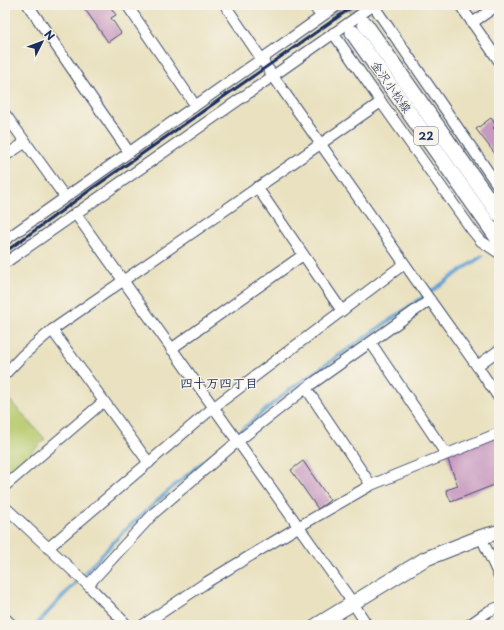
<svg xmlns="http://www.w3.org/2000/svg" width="504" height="630" font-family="'Playpen Sans','Klee One',sans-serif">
  <rect width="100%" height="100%" fill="#f7f3e8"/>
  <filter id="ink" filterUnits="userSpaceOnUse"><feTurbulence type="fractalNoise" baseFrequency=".025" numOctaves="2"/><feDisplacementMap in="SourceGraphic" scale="8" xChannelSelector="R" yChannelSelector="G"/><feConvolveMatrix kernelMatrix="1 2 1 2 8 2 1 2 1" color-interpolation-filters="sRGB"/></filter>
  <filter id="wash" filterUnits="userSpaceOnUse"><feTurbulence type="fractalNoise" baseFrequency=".012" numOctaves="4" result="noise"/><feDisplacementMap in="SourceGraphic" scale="16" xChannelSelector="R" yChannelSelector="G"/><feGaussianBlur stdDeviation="0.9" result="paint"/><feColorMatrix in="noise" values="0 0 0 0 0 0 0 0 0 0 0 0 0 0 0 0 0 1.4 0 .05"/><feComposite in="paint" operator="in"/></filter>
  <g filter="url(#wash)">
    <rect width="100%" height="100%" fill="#e9e1bf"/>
    <path fill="#b8cb6f" stroke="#6a7d66" d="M 5,395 L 45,439 L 5,479 Z"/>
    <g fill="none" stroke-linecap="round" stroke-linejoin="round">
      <path stroke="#60a0d3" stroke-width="3.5" d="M 36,625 L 125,530 L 175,485 L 288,391 L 482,256"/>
    </g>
    <g id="blocks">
      <g fill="#c899c0">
        <path d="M 82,5 L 101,5 L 103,7 L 109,5 L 116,15 L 111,18 L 121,33 L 108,42 Z"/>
        <path d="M 491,118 L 496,125 L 493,128 L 496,131 L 499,129 L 499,159 L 476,129 Z"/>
        <path d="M 499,429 L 499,483 L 451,502 L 446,490 L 458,486 L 444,450 Z"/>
        <path d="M 303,461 L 330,500 L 318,509 L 291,470 Z"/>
      </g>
    </g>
  </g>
  <g filter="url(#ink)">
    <use href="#blocks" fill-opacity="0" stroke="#3a4a6d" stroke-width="1"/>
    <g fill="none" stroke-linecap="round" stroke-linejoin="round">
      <g stroke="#c0bdac" stroke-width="15" stroke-dasharray="15 8" stroke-linecap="butt">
        <path d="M 333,5 L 353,33"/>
        <path d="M 351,5 L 365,24"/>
      </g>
      <defs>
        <g id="street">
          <path d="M 28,5 L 129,152"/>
          <path d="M 127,5 L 195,105"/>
          <path d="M 225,5 L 273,76 L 374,5"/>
          <path d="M 313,5 L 321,16"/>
          <path d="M 373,5 L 496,183"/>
          <path d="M 460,5 L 499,61"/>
          <path d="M 472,23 L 498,5"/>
          <path d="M 381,102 L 472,230 L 481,241 L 499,253"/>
          <path d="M 5,114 L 65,197"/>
          <path d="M 5,156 L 26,142"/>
          <path d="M 257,187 L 342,311"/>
          <path d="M 75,213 L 353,603 L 367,625"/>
          <path d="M 5,240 L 338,5"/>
          <path d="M 5,263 L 273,76 L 430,300 L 477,366 L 499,398"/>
          <path d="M 52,330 L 149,463"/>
          <path d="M 371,343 L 446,454"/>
          <path d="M 171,349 L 303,255"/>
          <path d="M 477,366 L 499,350"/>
          <path d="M 5,374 L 23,355 L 52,330 L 381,102 L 333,33"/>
          <path d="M 306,388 L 371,485"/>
          <path d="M 5,486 L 103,402"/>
          <path d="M 5,507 L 88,585 L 127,625"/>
          <path d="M 481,537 L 499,576"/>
          <path d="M 48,548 L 214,407 L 404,264"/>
          <path d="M 88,585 L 154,513 L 238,441 L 306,388 L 430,300"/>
          <path d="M 143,625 L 207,582 L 298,527 L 371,485 L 499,433"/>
          <path d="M 469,625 L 489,611 L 499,607"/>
        </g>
        <g id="secondary">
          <path d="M 5,621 L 9,625"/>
          <path d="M 317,625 L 425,559 L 481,537 L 499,532"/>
        </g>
        <g id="primary">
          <path d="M 365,24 L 499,214"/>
          <path d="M 353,33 L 499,240"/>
        </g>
      </defs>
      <use href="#street" stroke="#3a4a6d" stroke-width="12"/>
      <use href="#secondary" stroke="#3a4a6d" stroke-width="16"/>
      <use href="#primary" stroke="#3a4a6d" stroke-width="17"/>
      <use href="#street" stroke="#fff" stroke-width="10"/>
      <use href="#secondary" stroke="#fff" stroke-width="14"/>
      <use href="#primary" stroke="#fff" stroke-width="15"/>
      <path stroke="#1b2f5e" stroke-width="3" d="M 5,252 L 93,188 L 355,5"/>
    </g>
  </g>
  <g text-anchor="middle" stroke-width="3" stroke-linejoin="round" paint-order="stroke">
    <rect fill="#f7f3e8" stroke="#5d6a87" stroke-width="1" x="414" y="127" width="24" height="18" rx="3"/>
    <g font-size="11" font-weight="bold" fill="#1b2f5e">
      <text x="426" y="140">22</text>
    </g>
    <g font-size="12" fill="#1b2f5e" stroke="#f7f3e8">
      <text transform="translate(391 87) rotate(55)" y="4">金沢小松線</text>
    </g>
    <g font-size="13" font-weight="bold" fill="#1b2f5e" stroke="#f7f3e8">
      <text x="219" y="388">四十万四丁目</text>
    </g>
  </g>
  <rect width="504" height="630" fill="none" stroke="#f7f3e8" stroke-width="20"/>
  <g transform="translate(42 42) rotate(48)" stroke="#f7f3e8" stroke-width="3" paint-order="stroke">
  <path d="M0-3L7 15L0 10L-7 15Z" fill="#1b2f5e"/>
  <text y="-6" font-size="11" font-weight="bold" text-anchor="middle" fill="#1b2f5e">N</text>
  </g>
</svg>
